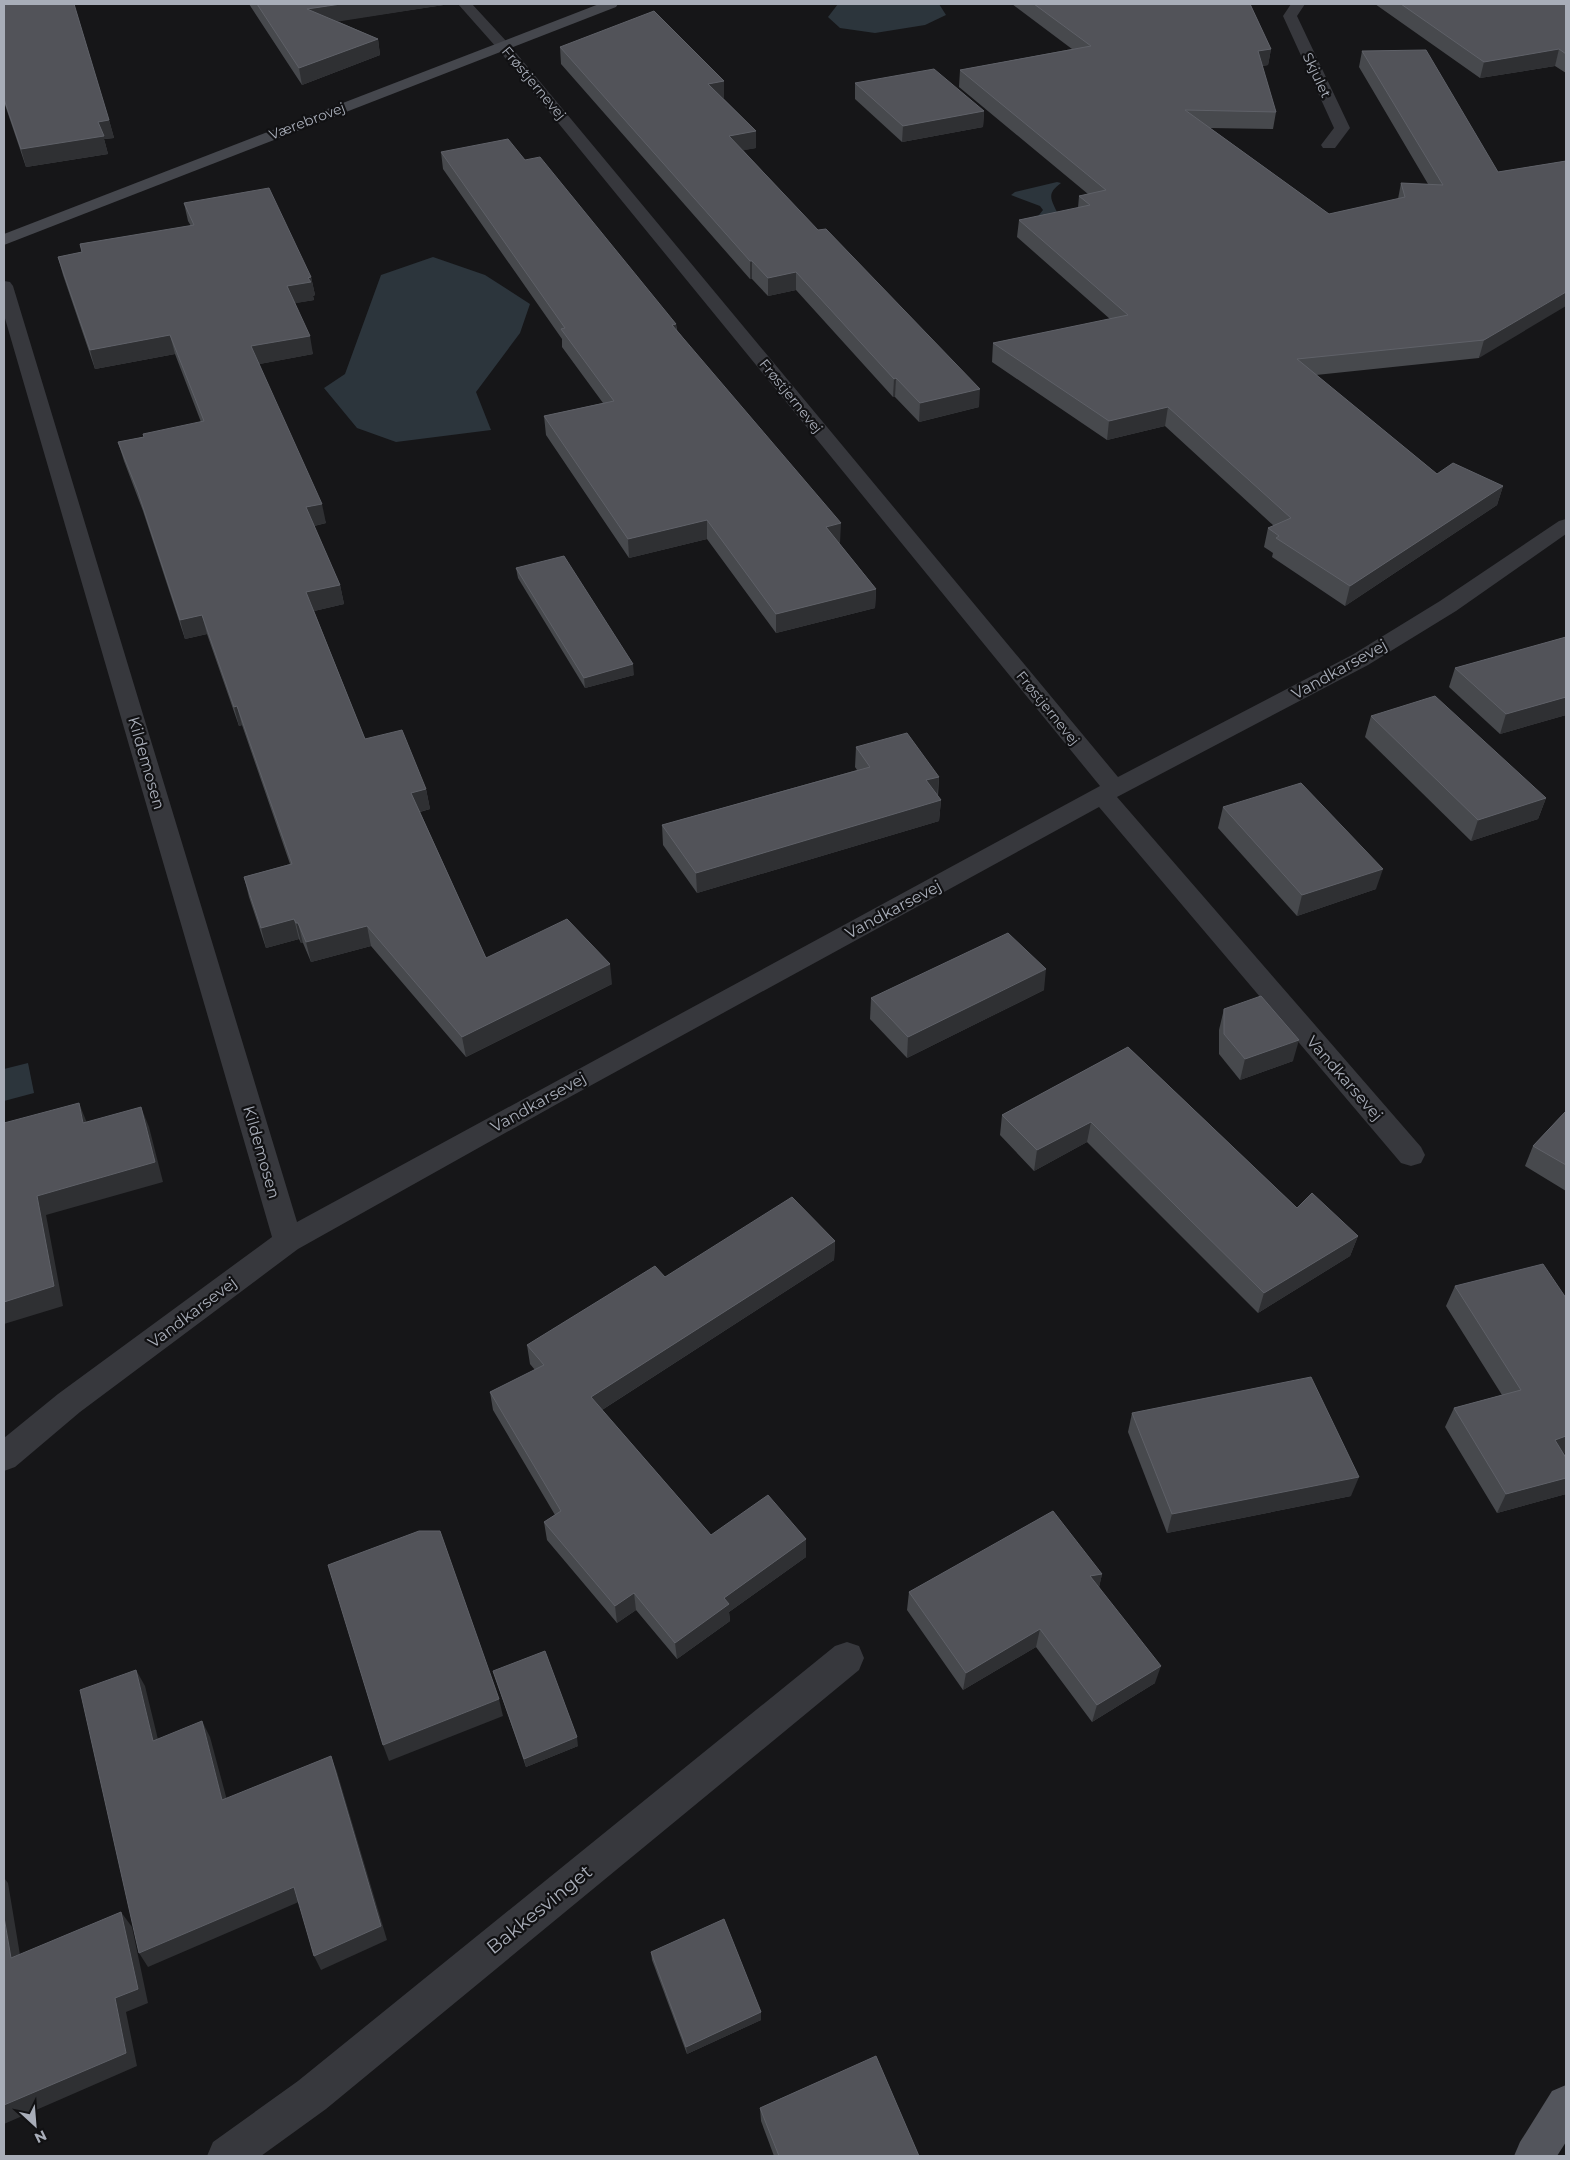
<svg xmlns="http://www.w3.org/2000/svg" width="1570" height="2160" font-family="Montserrat,sans-serif">
  <rect width="100%" height="100%" fill="#161618"/>
  <g fill="#2c353c">
    <path d="M 838,4 L 939,4 L 946,15 L 925,25 L 875,33 L 840,28 L 828,17 Z"/>
    <path d="M 1057,182 L 1061,183 C 1046,194 1051,199 1058,214 L 1035,220 L 1043,210 L 1040,206 L 1011,195 L 1015,192 Z"/>
    <path d="M 433,257 L 485,275 L 530,304 L 520,333 L 476,392 L 491,430 L 396,442 L 357,428 L 324,388 L 345,374 L 381,275 Z"/>
    <path d="M 28,1063 L 34,1093 L 4,1101 L 4,1069 Z"/>
  </g>
  <g fill="none" stroke-linecap="round" stroke-linejoin="round">
    <g fill="#37383d" fill-rule="evenodd">
      <path d="M 458,4 L 472,4 L 507,42 L 1118,777 L 1352,655 L 1440,601 L 1559,521 L 1566,519 L 1566,534 L 1456,611 L 1368,665 L 1117,797 L 1421,1147 L 1425,1155 L 1421,1163 L 1411,1166 L 1401,1163 L 1099,807 L 557,1104 L 298,1249 L 80,1412 L 15,1467 L 4,1471 L 4,1438 L 58,1394 L 272,1237 L 4,315 L 4,281 L 10,282 L 13,286 L 297,1222 L 1100,786 L 497,48 Z"/>
      <path d="M 1291,4 L 1305,4 L 1297,16 L 1350,128 L 1335,148 L 1323,148 L 1321,145 L 1334,128 L 1283,16 Z"/>
      <path d="M 847,1642 L 859,1646 L 864,1658 L 859,1670 L 326,2109 L 261,2156 L 207,2156 L 213,2142 L 298,2081 L 835,1646 Z"/>
    </g>
    <path fill="#45474d" fill-rule="evenodd" d="M 599,4 L 618,4 L 616,7 L 4,245 L 4,234 Z"/>
    <path fill="#53555c" fill-rule="evenodd" d="M 1566,2085 L 1566,2142 L 1557,2156 L 1514,2156 L 1520,2142 L 1552,2091 Z"/>
  </g>
  <g fill="#47494d">
    <path d="M 4,4 L 109,120 L 114,138 L 104,139 L 108,154 L 26,167 L 4,102 Z"/>
    <path d="M 249,4 L 450,4 L 337,21 L 378,39 L 380,55 L 302,85 Z"/>
    <path d="M 1012,4 L 1250,4 L 1271,49 L 1268,65 L 1262,66 L 1276,112 L 1273,129 L 1210,128 L 1329,214 L 1398,199 L 1401,183 L 1428,184 L 1359,67 L 1362,51 L 1498,172 L 1566,161 L 1479,358 L 1316,375 L 1437,474 L 1503,486 L 1497,505 L 1345,606 L 1272,557 L 1273,553 L 1264,547 L 1268,528 L 1274,526 L 1165,426 L 1107,440 L 992,362 L 993,343 L 1110,319 L 1017,237 L 1019,220 L 1078,208 L 1079,196 L 1088,194 L 959,87 L 960,70 L 1072,49 Z"/>
    <path d="M 1375,4 L 1566,4 L 1566,73 L 1555,66 L 1480,78 Z"/>
    <path d="M 560,47 L 724,81 L 724,98 L 723,98 L 756,131 L 756,148 L 743,150 L 979,407 L 919,422 L 895,397 L 893,397 L 796,290 L 768,296 L 752,279 L 750,279 L 561,64 Z"/>
    <path d="M 855,83 L 984,111 L 983,127 L 902,142 L 855,99 Z"/>
    <path d="M 441,152 L 525,160 L 676,324 L 677,330 L 840,543 L 839,543 L 876,589 L 875,608 L 776,633 L 707,539 L 629,558 L 546,435 L 544,416 L 603,403 L 562,347 L 562,339 L 443,169 Z"/>
    <path d="M 184,203 L 311,277 L 315,295 L 313,296 L 314,300 L 295,303 L 313,354 L 259,364 L 326,523 L 314,526 L 340,585 L 344,604 L 314,611 L 365,739 L 426,789 L 430,809 L 420,812 L 486,958 L 612,984 L 466,1057 L 371,946 L 311,962 L 303,943 L 301,943 L 299,939 L 266,948 L 249,897 L 244,877 L 290,864 L 242,725 L 239,726 L 207,634 L 185,639 L 143,511 L 124,461 L 118,442 L 144,437 L 201,422 L 175,354 L 95,369 L 63,275 L 58,257 L 82,252 L 80,244 L 191,226 L 188,221 Z"/>
    <path d="M 516,568 L 634,675 L 585,688 L 518,578 Z"/>
    <path d="M 1566,637 L 1566,715 L 1500,734 L 1449,687 L 1455,668 Z"/>
    <path d="M 1371,716 L 1546,798 L 1538,819 L 1471,841 L 1365,737 Z"/>
    <path d="M 856,747 L 939,777 L 938,796 L 941,800 L 939,821 L 697,893 L 663,845 L 662,825 L 857,770 L 855,767 Z"/>
    <path d="M 1223,807 L 1376,889 L 1297,916 L 1218,828 Z"/>
    <path d="M 1044,990 L 907,1058 L 870,1019 L 871,998 Z"/>
    <path d="M 1224,1009 L 1293,1061 L 1240,1080 L 1219,1054 L 1219,1030 Z"/>
    <path d="M 1128,1047 L 1297,1208 L 1358,1236 L 1350,1256 L 1258,1313 L 1087,1142 L 1034,1171 L 1000,1135 L 1002,1115 Z"/>
    <path d="M 1566,1111 L 1566,1191 L 1525,1166 L 1533,1146 Z"/>
    <path d="M 835,1241 L 834,1260 L 602,1410 L 711,1535 L 806,1539 L 806,1557 L 729,1612 L 730,1621 L 677,1659 L 636,1610 L 617,1623 L 547,1540 L 544,1522 L 555,1515 L 493,1410 L 490,1392 L 535,1370 L 530,1364 L 527,1345 L 665,1277 Z"/>
    <path d="M 1455,1286 L 1566,1298 L 1566,1453 L 1564,1453 L 1566,1458 L 1566,1494 L 1497,1513 L 1445,1427 L 1454,1408 L 1502,1395 L 1446,1306 Z"/>
    <path d="M 1132,1413 L 1351,1496 L 1167,1533 L 1128,1432 Z"/>
    <path d="M 1102,1574 L 1099,1587 L 1155,1683 L 1092,1722 L 1036,1647 L 963,1690 L 907,1610 L 909,1592 Z"/>
    <path d="M 493,1671 L 578,1746 L 526,1767 L 496,1680 Z"/>
    <path d="M 651,1952 L 761,2012 L 761,2020 L 687,2054 L 652,1960 Z"/>
    <path d="M 760,2108 L 919,2156 L 774,2156 L 761,2121 Z"/>
  </g>
  <g fill="#2f3033">
    <path d="M 341,4 L 450,4 L 310,26 L 307,9 Z"/>
    <path d="M 378,39 L 380,55 L 302,85 L 299,68 Z"/>
    <path d="M 1271,49 L 1268,65 L 1255,67 L 1258,51 Z"/>
    <path d="M 1559,49 L 1555,66 L 1480,78 L 1484,62 Z"/>
    <path d="M 724,81 L 724,98 L 709,101 L 708,84 Z"/>
    <path d="M 984,111 L 983,127 L 902,142 L 903,126 Z"/>
    <path d="M 109,120 L 114,138 L 104,139 L 108,154 L 26,167 L 21,149 L 98,122 Z"/>
    <path d="M 756,131 L 756,148 L 730,153 L 729,136 Z"/>
    <rect x="750" y="261" width="2" height="18"/>
    <path d="M 796,272 L 796,290 L 768,296 L 768,278 Z"/>
    <path d="M 311,277 L 315,295 L 313,296 L 314,300 L 291,304 L 287,286 Z"/>
    <path d="M 1566,292 L 1566,306 L 1479,358 L 1484,340 Z"/>
    <path d="M 676,324 L 677,342 L 672,325 Z"/>
    <path d="M 170,335 L 175,354 L 95,369 L 90,350 Z"/>
    <path d="M 310,336 L 313,354 L 255,365 L 251,346 Z"/>
    <path d="M 896,378 L 895,397 L 893,397 L 894,379 Z"/>
    <path d="M 980,389 L 979,407 L 919,422 L 920,403 Z"/>
    <path d="M 1168,407 L 1165,426 L 1107,440 L 1109,421 Z"/>
    <path d="M 1503,486 L 1497,505 L 1345,606 L 1350,586 Z"/>
    <path d="M 322,504 L 326,523 L 310,527 L 306,507 Z"/>
    <path d="M 707,520 L 707,539 L 629,558 L 628,539 Z"/>
    <path d="M 841,523 L 840,543 L 826,546 L 826,527 Z"/>
    <path d="M 340,585 L 344,604 L 310,612 L 306,592 Z"/>
    <path d="M 876,589 L 875,608 L 776,633 L 776,614 Z"/>
    <path d="M 202,615 L 207,634 L 185,639 L 180,620 Z"/>
    <path d="M 633,664 L 634,675 L 585,688 L 584,678 Z"/>
    <path d="M 1566,697 L 1566,715 L 1500,734 L 1506,714 Z"/>
    <path d="M 237,706 L 242,725 L 239,726 L 234,707 Z"/>
    <path d="M 939,777 L 937,797 L 926,780 Z"/>
    <path d="M 426,789 L 430,809 L 415,813 L 411,793 Z"/>
    <path d="M 1546,798 L 1538,819 L 1471,841 L 1478,820 Z"/>
    <path d="M 941,800 L 939,821 L 697,893 L 696,873 Z"/>
    <path d="M 1383,869 L 1376,889 L 1297,916 L 1302,895 Z"/>
    <path d="M 294,919 L 299,939 L 266,948 L 261,928 Z"/>
    <path d="M 296,923 L 298,923 L 303,943 L 301,943 Z"/>
    <path d="M 367,926 L 371,946 L 311,962 L 306,942 Z"/>
    <path d="M 610,964 L 612,984 L 466,1057 L 462,1037 Z"/>
    <path d="M 1046,969 L 1044,990 L 907,1058 L 908,1037 Z"/>
    <path d="M 1299,1040 L 1293,1061 L 1240,1080 L 1245,1059 Z"/>
    <path d="M 79,1103 L 87,1123 L 83,1123 Z"/>
    <path d="M 141,1107 L 149,1127 L 163,1182 L 46,1215 L 63,1306 L 4,1324 L 4,1302 L 37,1196 Z"/>
    <path d="M 1091,1122 L 1087,1142 L 1034,1171 L 1037,1150 Z"/>
    <path d="M 1358,1236 L 1350,1256 L 1258,1313 L 1264,1293 Z"/>
    <path d="M 835,1241 L 834,1260 L 594,1415 L 591,1397 Z"/>
    <path d="M 1566,1436 L 1566,1453 L 1545,1459 L 1555,1440 Z"/>
    <path d="M 1359,1477 L 1351,1496 L 1167,1533 L 1172,1514 Z"/>
    <path d="M 1566,1478 L 1566,1494 L 1497,1513 L 1506,1494 Z"/>
    <path d="M 806,1539 L 806,1557 L 729,1612 L 730,1621 L 677,1659 L 675,1643 L 724,1598 Z"/>
    <path d="M 1102,1574 L 1098,1592 L 1090,1576 Z"/>
    <path d="M 634,1593 L 636,1610 L 617,1623 L 615,1606 Z"/>
    <path d="M 1040,1629 L 1036,1647 L 963,1690 L 966,1673 Z"/>
    <path d="M 1161,1666 L 1155,1683 L 1092,1722 L 1097,1705 Z"/>
    <path d="M 136,1670 L 145,1686 L 162,1756 L 153,1741 Z"/>
    <path d="M 499,1699 L 503,1716 L 389,1761 L 383,1745 Z"/>
    <path d="M 202,1721 L 210,1737 L 231,1815 L 222,1800 Z"/>
    <path d="M 577,1737 L 578,1746 L 526,1767 L 524,1759 Z"/>
    <path d="M 331,1756 L 337,1772 L 387,1940 L 321,1970 L 314,1956 Z"/>
    <path d="M 4,1878 L 8,1883 L 23,1973 L 11,1958 L 4,1917 Z"/>
    <path d="M 294,1887 L 301,1901 L 148,1967 L 139,1953 Z"/>
    <path d="M 121,1912 L 132,1927 L 148,2003 L 126,2012 L 137,2066 L 4,2124 L 4,2105 L 115,1998 Z"/>
    <path d="M 761,2012 L 761,2020 L 687,2054 L 686,2047 Z"/>
  </g>
  <g fill="#525359" stroke="#5f6168">
    <path d="M 4,4 L 74,4 L 109,120 L 98,122 L 104,136 L 21,149 L 4,99 Z"/>
    <path d="M 257,4 L 341,4 L 307,9 L 378,39 L 299,68 Z"/>
    <path d="M 1034,4 L 1250,4 L 1271,49 L 1258,51 L 1276,112 L 1185,110 L 1329,214 L 1405,197 L 1401,183 L 1443,185 L 1362,51 L 1426,50 L 1498,172 L 1566,161 L 1566,292 L 1484,340 L 1297,359 L 1437,474 L 1453,463 L 1503,486 L 1350,586 L 1276,538 L 1279,536 L 1268,528 L 1291,518 L 1168,407 L 1109,421 L 993,343 L 1128,315 L 1019,220 L 1090,205 L 1079,196 L 1106,190 L 960,70 L 1091,46 Z"/>
    <path d="M 1401,4 L 1566,4 L 1566,54 L 1559,49 L 1484,62 Z"/>
    <path d="M 654,11 L 724,81 L 708,84 L 756,131 L 729,136 L 818,230 L 826,229 L 980,389 L 920,403 L 896,378 L 894,379 L 796,272 L 768,278 L 752,261 L 750,261 L 560,47 Z"/>
    <path d="M 934,69 L 984,111 L 903,126 L 855,83 Z"/>
    <path d="M 508,139 L 525,160 L 540,157 L 676,324 L 672,325 L 841,523 L 826,527 L 876,589 L 776,614 L 707,520 L 628,539 L 544,416 L 614,401 L 561,329 L 565,328 L 441,152 Z"/>
    <path d="M 269,188 L 311,277 L 308,278 L 311,282 L 287,286 L 310,336 L 251,346 L 322,504 L 306,507 L 340,585 L 306,592 L 365,739 L 402,730 L 426,789 L 411,793 L 486,958 L 567,919 L 610,964 L 462,1037 L 367,926 L 306,942 L 298,923 L 296,923 L 294,919 L 261,928 L 244,877 L 292,864 L 237,706 L 234,707 L 202,615 L 180,620 L 138,492 L 118,442 L 144,437 L 143,434 L 204,421 L 170,335 L 90,350 L 58,257 L 82,252 L 80,244 L 194,225 L 184,203 Z"/>
    <path d="M 564,556 L 633,664 L 584,678 L 516,568 Z"/>
    <path d="M 1566,637 L 1566,697 L 1506,714 L 1455,668 Z"/>
    <path d="M 1435,696 L 1546,798 L 1478,820 L 1371,716 Z"/>
    <path d="M 907,733 L 939,777 L 926,780 L 941,800 L 696,873 L 662,825 L 870,767 L 856,747 Z"/>
    <path d="M 1301,783 L 1383,869 L 1302,895 L 1223,807 Z"/>
    <path d="M 1008,933 L 1046,969 L 908,1037 L 871,998 Z"/>
    <path d="M 1261,996 L 1299,1040 L 1245,1059 L 1224,1034 L 1224,1009 Z"/>
    <path d="M 1128,1047 L 1297,1208 L 1312,1193 L 1358,1236 L 1264,1293 L 1091,1122 L 1037,1150 L 1002,1115 Z"/>
    <path d="M 79,1103 L 83,1123 L 141,1107 L 155,1162 L 37,1196 L 54,1286 L 4,1302 L 4,1123 Z"/>
    <path d="M 1566,1111 L 1566,1165 L 1533,1146 Z"/>
    <path d="M 792,1197 L 835,1241 L 591,1397 L 711,1535 L 768,1495 L 806,1539 L 724,1598 L 729,1604 L 675,1643 L 634,1593 L 615,1606 L 544,1522 L 561,1511 L 490,1392 L 544,1365 L 527,1345 L 655,1266 L 665,1277 Z"/>
    <path d="M 1543,1264 L 1566,1298 L 1566,1436 L 1555,1440 L 1566,1458 L 1566,1478 L 1506,1494 L 1454,1408 L 1521,1390 L 1455,1286 Z"/>
    <path d="M 1311,1377 L 1359,1477 L 1172,1514 L 1132,1413 Z"/>
    <path d="M 1053,1511 L 1102,1574 L 1090,1576 L 1161,1666 L 1097,1705 L 1040,1629 L 966,1673 L 909,1592 Z"/>
    <path d="M 419,1531 L 440,1531 L 499,1699 L 383,1745 L 328,1565 Z"/>
    <path d="M 545,1651 L 577,1737 L 524,1759 L 493,1671 Z"/>
    <path d="M 136,1670 L 153,1741 L 202,1721 L 222,1800 L 331,1756 L 381,1926 L 314,1956 L 294,1887 L 139,1953 L 80,1690 Z"/>
    <path d="M 121,1912 L 138,1989 L 115,1998 L 126,2053 L 4,2105 L 4,1917 L 11,1958 Z"/>
    <path d="M 724,1919 L 761,2012 L 686,2047 L 651,1952 Z"/>
    <path d="M 876,2056 L 919,2156 L 779,2156 L 760,2108 Z"/>
  </g>
  <g text-anchor="middle" stroke-width="4.5" stroke-linejoin="round" paint-order="stroke">
    <g font-size="14" fill="#a8adb8" stroke="#111113">
      <text transform="translate(1317 75) rotate(65)" y="5">Skjulet</text>
      <text transform="translate(534 83) rotate(50)" y="5">Frøstjernevej</text>
      <text transform="translate(307 121) rotate(-21)" y="5">Værebrovej</text>
      <text transform="translate(791 396) rotate(51)" y="5">Frøstjernevej</text>
      <text transform="translate(1048 708) rotate(51)" y="5">Frøstjernevej</text>
    </g>
    <g font-size="16" fill="#a8adb8" stroke="#111113">
      <text transform="translate(1339 669) rotate(-29)" y="6">Vandkarsevej</text>
      <text transform="translate(147 763) rotate(74)" y="6">Kildemosen</text>
      <text transform="translate(893 909) rotate(-28)" y="6">Vandkarsevej</text>
      <text transform="translate(1345 1078) rotate(49)" y="6">Vandkarsevej</text>
      <text transform="translate(538 1102) rotate(-29)" y="6">Vandkarsevej</text>
      <text transform="translate(262 1152) rotate(74)" y="6">Kildemosen</text>
      <text transform="translate(192 1312) rotate(-37)" y="6">Vandkarsevej</text>
    </g>
    <g font-size="19" fill="#a8adb8" stroke="#111113">
      <text transform="translate(539 1909) rotate(-39)" y="7">Bakkesvinget</text>
    </g>
  </g>
  <rect width="1570" height="2160" fill="none" stroke="#a8adb8" stroke-width="10"/>
  <g transform="translate(35 2125) rotate(154)" stroke="#111113" stroke-width="4" paint-order="stroke">
  <path d="M0-4L9 19L0 12L-9 19Z" fill="#a8adb8"/>
  <text y="-8" font-size="14" font-weight="bold" text-anchor="middle" fill="#a8adb8">N</text>
  </g>
</svg>
